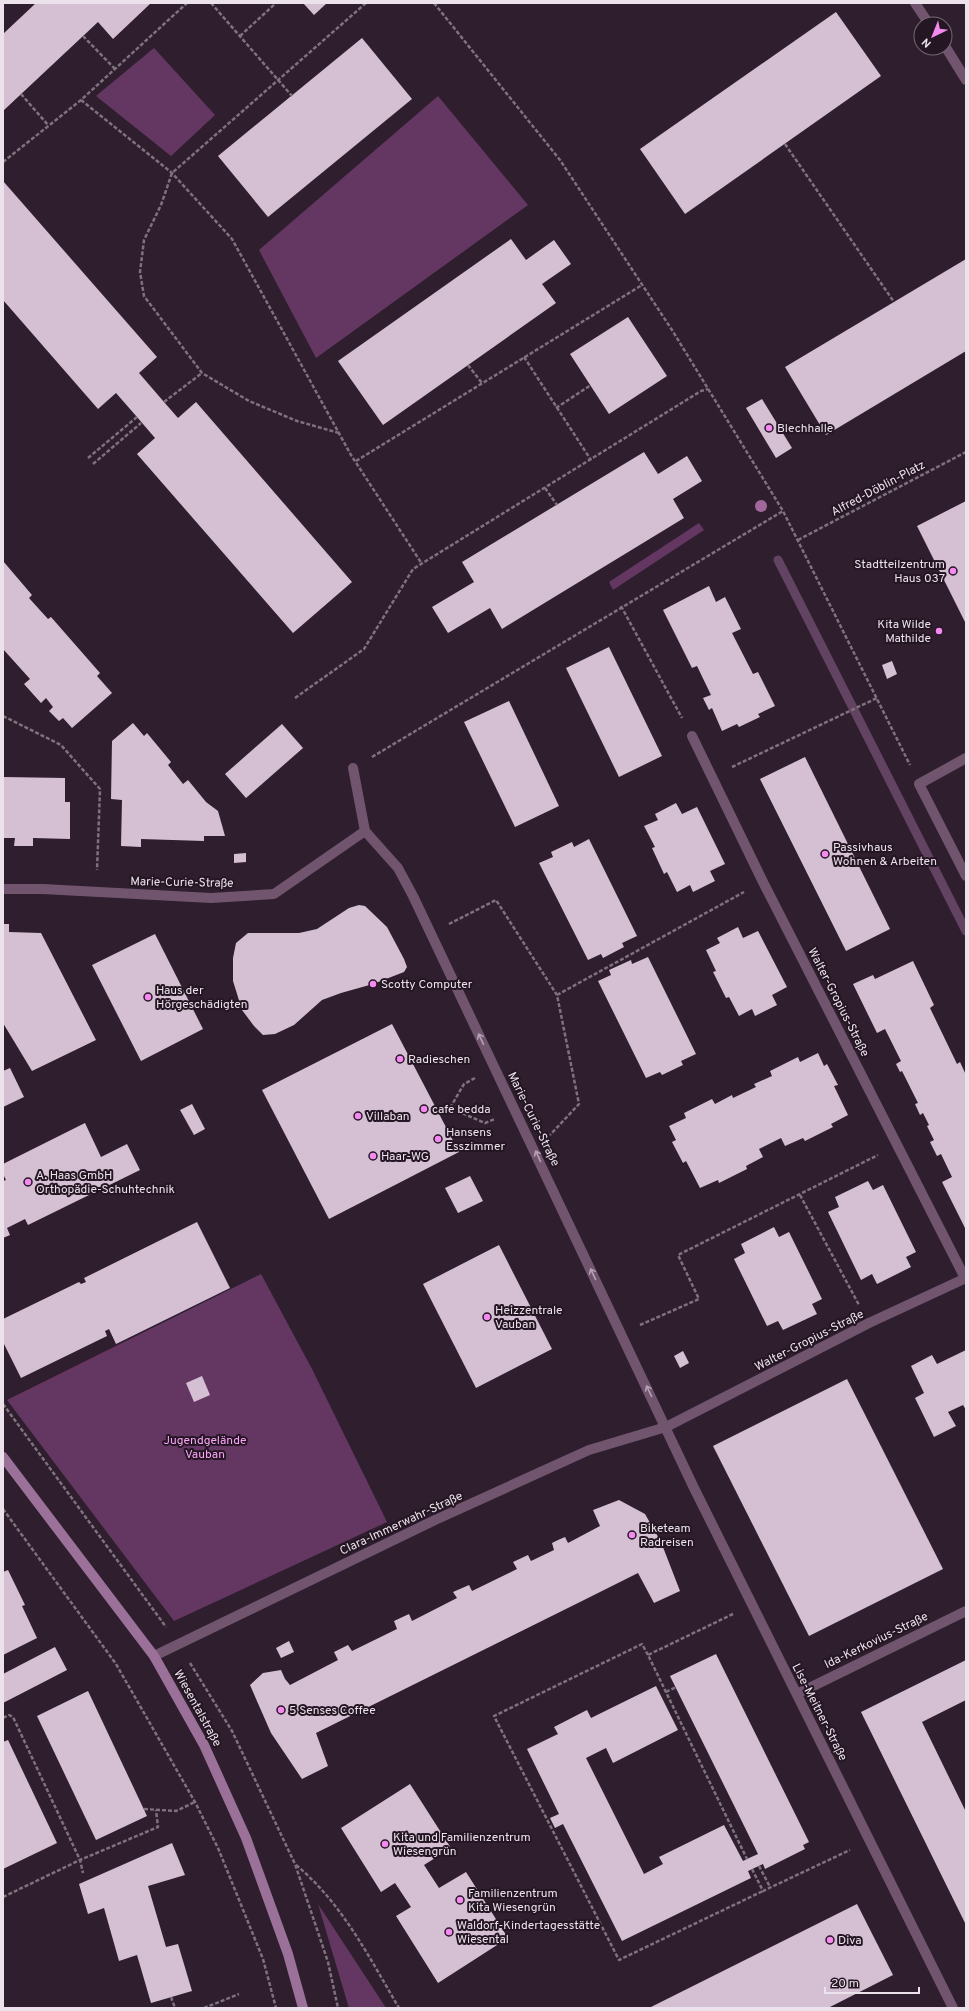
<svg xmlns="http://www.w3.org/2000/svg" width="969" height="2011" font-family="Overpass,sans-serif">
  <rect width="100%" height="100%" fill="#2f1f2e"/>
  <g fill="#643762">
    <path d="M 154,48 L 215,115 L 171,156 L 96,96 Z"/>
    <path d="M 438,96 L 528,205 L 316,358 L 259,250 Z"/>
    <path d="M 699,523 L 704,530 L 613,590 L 609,582 Z"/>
    <path d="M 261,1274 L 312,1369 L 387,1522 L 174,1621 L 7,1400 Z"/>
    <path d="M 318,1904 L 386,2008 L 349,2008 Z"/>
  </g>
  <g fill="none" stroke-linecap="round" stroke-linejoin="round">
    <path stroke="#624462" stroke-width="9" d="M 778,560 L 966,931"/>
  </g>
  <g fill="#d5c0d3">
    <path d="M 36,3 L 151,3 L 113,39 L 98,22 L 3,111 L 3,34 Z"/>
    <path d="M 303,3 L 327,3 L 314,15 Z"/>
    <path d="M 836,12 L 881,76 L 685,214 L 640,149 Z"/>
    <path d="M 362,38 L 412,99 L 268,217 L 218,156 Z"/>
    <path d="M 3,181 L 157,357 L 139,373 L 164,402 L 178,418 L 196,402 L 352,582 L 293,633 L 137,454 L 155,438 L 137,417 L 116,393 L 98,409 L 3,300 Z"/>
    <path d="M 511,239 L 526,260 L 554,240 L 571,264 L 542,284 L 556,303 L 383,425 L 338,361 Z"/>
    <path d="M 966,259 L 966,351 L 826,435 L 785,367 Z"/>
    <path d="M 628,317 L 667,376 L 609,414 L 570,354 Z"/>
    <path d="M 762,399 L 792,448 L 776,458 L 746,408 Z"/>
    <path d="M 644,452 L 658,474 L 687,456 L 702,481 L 673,499 L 684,518 L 502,629 L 490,608 L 448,633 L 432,607 L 474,582 L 462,562 Z"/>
    <path d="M 966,501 L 966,624 L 917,526 Z"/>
    <path d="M 3,561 L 32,595 L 29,598 L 48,619 L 51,617 L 100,673 L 97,676 L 112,693 L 72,728 L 63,718 L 59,721 L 49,711 L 53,707 L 46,698 L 41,703 L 24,684 L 30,679 L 3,649 Z"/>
    <path d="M 709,586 L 716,602 L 725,597 L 741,629 L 732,633 L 753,674 L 758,672 L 775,706 L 758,714 L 760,717 L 739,727 L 737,724 L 722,731 L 712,708 L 709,710 L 703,698 L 711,695 L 697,666 L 692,668 L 663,610 Z"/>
    <path d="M 609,647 L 662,756 L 619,777 L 566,668 Z"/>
    <path d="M 892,661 L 897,674 L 887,679 L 882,665 Z"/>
    <path d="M 509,701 L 559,806 L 515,827 L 464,722 Z"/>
    <path d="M 133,723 L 144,736 L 147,733 L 171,762 L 168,765 L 183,784 L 188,780 L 206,802 L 218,811 L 225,836 L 204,836 L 204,841 L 141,839 L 141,847 L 121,846 L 122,800 L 111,799 L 112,741 Z"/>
    <path d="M 282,724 L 303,748 L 246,798 L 225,774 Z"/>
    <path d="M 805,757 L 890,929 L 846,951 L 760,779 Z"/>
    <path d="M 3,777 L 65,778 L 65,802 L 70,802 L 70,839 L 33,838 L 33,846 L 14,846 L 15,838 L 3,838 Z"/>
    <path d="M 676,803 L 682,814 L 697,807 L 725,864 L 710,871 L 715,881 L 693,892 L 690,885 L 677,892 L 667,872 L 664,874 L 652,848 L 655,847 L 644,826 L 658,820 L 655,814 Z"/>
    <path d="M 589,839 L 637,936 L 622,943 L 624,947 L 603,958 L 601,954 L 588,960 L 539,863 L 553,857 L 551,852 L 572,842 L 574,847 Z"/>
    <path d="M 246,853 L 246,862 L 234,863 L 234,854 Z"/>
    <path d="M 359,905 L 365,906 L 387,927 L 404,959 L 407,967 L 404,972 L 373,984 L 341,993 L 322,1000 L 294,1025 L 275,1034 L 263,1035 L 254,1026 L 242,1010 L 233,981 L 233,958 L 236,943 L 248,933 L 299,933 L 317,929 L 349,908 Z"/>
    <path d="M 3,924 L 9,924 L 9,932 L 41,933 L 96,1040 L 32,1071 L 3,1023 Z"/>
    <path d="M 738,927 L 743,938 L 758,931 L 787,987 L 772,995 L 777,1005 L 755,1016 L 752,1009 L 739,1016 L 729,997 L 726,998 L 713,972 L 716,971 L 706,950 L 720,943 L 717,938 Z"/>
    <path d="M 155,934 L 203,1029 L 141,1061 L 92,965 Z"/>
    <path d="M 648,957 L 696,1054 L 681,1061 L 683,1065 L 662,1075 L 660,1072 L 646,1078 L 598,981 L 611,975 L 609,970 L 631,960 L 632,964 Z"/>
    <path d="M 913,961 L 934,1005 L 930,1008 L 957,1064 L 960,1062 L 966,1075 L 966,1230 L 942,1182 L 952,1177 L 941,1154 L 937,1156 L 930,1142 L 934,1140 L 927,1126 L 929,1125 L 923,1113 L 920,1115 L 915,1104 L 918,1103 L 902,1071 L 900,1072 L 896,1064 L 901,1061 L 885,1029 L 877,1033 L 853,984 L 873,975 L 875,979 Z"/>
    <path d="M 392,1024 L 459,1152 L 329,1219 L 262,1090 Z"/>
    <path d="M 818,1053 L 824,1066 L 827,1064 L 838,1085 L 834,1086 L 848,1115 L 831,1124 L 833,1127 L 805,1141 L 803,1138 L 785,1146 L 781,1138 L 759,1149 L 763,1157 L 746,1166 L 747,1169 L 719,1183 L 718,1180 L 700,1188 L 686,1161 L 683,1163 L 672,1142 L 676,1140 L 669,1126 L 686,1118 L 684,1113 L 712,1099 L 715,1104 L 732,1095 L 733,1098 L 756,1087 L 754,1084 L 772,1076 L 770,1071 L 798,1057 L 800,1062 Z"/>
    <path d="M 10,1068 L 24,1097 L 3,1107 L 3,1071 Z"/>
    <path d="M 192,1104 L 205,1129 L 194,1135 L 180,1110 Z"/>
    <path d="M 85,1123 L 101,1157 L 127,1144 L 140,1170 L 28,1225 L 25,1219 L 7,1228 L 10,1235 L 3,1238 L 3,1181 L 6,1180 L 3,1174 L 3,1164 Z"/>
    <path d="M 470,1176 L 483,1201 L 458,1213 L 445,1188 Z"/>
    <path d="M 868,1181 L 873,1190 L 883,1185 L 916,1252 L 906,1257 L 911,1267 L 877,1284 L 872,1274 L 861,1280 L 828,1212 L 839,1207 L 835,1197 Z"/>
    <path d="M 197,1222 L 230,1288 L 116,1344 L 109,1329 L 105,1331 L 107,1336 L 21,1378 L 3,1342 L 3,1319 L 79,1282 L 81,1284 L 86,1282 L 84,1278 Z"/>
    <path d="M 774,1227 L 779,1237 L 789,1232 L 822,1299 L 812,1304 L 817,1314 L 783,1330 L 778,1321 L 767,1326 L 734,1259 L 745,1253 L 741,1244 Z"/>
    <path d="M 499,1245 L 552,1349 L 476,1388 L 423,1284 Z"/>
    <path d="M 966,1350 L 966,1410 L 963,1405 L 948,1412 L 956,1426 L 934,1437 L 915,1398 L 924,1393 L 911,1366 L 932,1355 L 937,1364 Z"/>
    <path d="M 683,1351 L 689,1363 L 680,1368 L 674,1356 Z"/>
    <path d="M 202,1376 L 210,1395 L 194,1402 L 186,1383 Z"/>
    <path d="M 847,1379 L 943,1569 L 809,1636 L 713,1446 Z"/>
    <path d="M 619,1500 L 645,1514 L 661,1542 L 680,1591 L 654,1603 L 638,1573 L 580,1602 L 316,1733 L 328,1766 L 302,1779 L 271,1733 L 250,1685 L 263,1673 L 281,1670 L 285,1679 L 290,1685 L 338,1660 L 334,1652 L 348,1645 L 352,1651 L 397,1629 L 394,1621 L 409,1614 L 412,1621 L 457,1598 L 453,1592 L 469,1585 L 472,1591 L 517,1569 L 513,1562 L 528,1555 L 531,1561 L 554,1550 L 552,1543 L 558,1540 L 565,1537 L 568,1543 L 600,1526 L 593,1510 Z"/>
    <path d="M 8,1570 L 25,1605 L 22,1606 L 37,1638 L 3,1655 L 3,1572 Z"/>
    <path d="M 289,1641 L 294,1652 L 281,1658 L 276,1648 Z"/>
    <path d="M 55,1647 L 67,1670 L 3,1703 L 3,1674 Z"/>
    <path d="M 716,1654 L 809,1842 L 803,1845 L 805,1849 L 765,1869 L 763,1864 L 748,1871 L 751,1878 L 622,1941 L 563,1824 L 555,1828 L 550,1818 L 559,1814 L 527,1749 L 558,1734 L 554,1727 L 587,1710 L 591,1718 L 656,1686 L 678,1730 L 613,1763 L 606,1748 L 586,1758 L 644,1874 L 663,1864 L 659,1857 L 724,1825 L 743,1861 L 747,1859 L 758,1854 L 670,1676 Z"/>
    <path d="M 966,1660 L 966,1700 L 922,1722 L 966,1812 L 966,1925 L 861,1712 Z"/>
    <path d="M 88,1691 L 147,1816 L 96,1840 L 37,1716 Z"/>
    <path d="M 8,1740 L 57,1843 L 3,1869 L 3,1742 Z"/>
    <path d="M 410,1784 L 451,1848 L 424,1865 L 439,1888 L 466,1872 L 508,1938 L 438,1983 L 396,1916 L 411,1907 L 395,1883 L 381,1892 L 341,1828 Z"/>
    <path d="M 172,1843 L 185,1875 L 148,1886 L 166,1947 L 178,1944 L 192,1991 L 151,2003 L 137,1955 L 119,1961 L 104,1908 L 88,1914 L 79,1884 Z"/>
    <path d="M 857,1904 L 893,1975 L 828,2008 L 649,2008 Z"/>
  </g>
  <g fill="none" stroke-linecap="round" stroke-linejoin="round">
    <g stroke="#7f717e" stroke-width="2.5" stroke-dasharray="4 2" stroke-linecap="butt">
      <path d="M 211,3 L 292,96"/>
      <path d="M 434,3 L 560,160 L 672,330 L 783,511 L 910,765"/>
      <path d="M 83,36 L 115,69"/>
      <path d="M 240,36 L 276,3"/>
      <path d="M 21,94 L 48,125"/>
      <path d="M 81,100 L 172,173 L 232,239 L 351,455 L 422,564"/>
      <path d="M 785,144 L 894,302"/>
      <path d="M 3,162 L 81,100 L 187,3"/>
      <path d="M 524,357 L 591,460"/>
      <path d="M 468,365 L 482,383"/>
      <path d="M 164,402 L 202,373"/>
      <path d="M 556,408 L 591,385"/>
      <path d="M 339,433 L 297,421 L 249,401 L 202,373 L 144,296 L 140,272 L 144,240 L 161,205 L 172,173 L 366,3"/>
      <path d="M 88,458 L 137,417"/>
      <path d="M 356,461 L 642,285"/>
      <path d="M 93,464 L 141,423"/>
      <path d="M 545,488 L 557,505"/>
      <path d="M 798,540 L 966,452"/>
      <path d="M 621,606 L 682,718"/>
      <path d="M 295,698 L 364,649 L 413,569 L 701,391 L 708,389"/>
      <path d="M 3,716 L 61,745 L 100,789 L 97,870"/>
      <path d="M 372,757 L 783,511"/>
      <path d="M 732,767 L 877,698"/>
      <path d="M 449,924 L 496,900 L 557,995 L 579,1104 L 550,1135"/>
      <path d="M 557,995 L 744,892"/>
      <path d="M 475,1078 L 464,1084 L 450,1108 L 485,1123 L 495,1119"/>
      <path d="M 800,1195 L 859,1305"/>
      <path d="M 640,1325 L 699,1299 L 678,1255 L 878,1155"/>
      <path d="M 3,1404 L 166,1627"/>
      <path d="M 3,1509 L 116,1664 L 195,1802 L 218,1848 L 263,1959 L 276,2008"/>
      <path d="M 733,1614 L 648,1655 L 747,1859"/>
      <path d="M 648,1655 L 642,1644 L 494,1716 L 619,1960 L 763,1891"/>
      <path d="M 190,1663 L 232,1731 L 295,1864 L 328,1962 L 338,2008"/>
      <path d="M 666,1692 L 676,1687"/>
      <path d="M 3,1718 L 9,1715 L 13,1717 L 80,1860 L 83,1873"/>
      <path d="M 144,1809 L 176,1811 L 195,1802"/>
      <path d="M 296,1865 C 342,1903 369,1957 399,2008"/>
      <path d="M 759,1866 L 770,1887"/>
      <path d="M 752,1869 L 763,1891 L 850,1850"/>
      <path d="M 3,1897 L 80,1860 L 158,1827 L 156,1810"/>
      <path d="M 171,1997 L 175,2008"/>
      <path d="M 204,2008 L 239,1994"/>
    </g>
    <g stroke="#71556f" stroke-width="10">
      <path d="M 915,3 L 929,24"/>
      <path d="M 945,46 L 966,80"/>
      <path d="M 692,736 L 763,882 L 965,1278"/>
      <path d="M 966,758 L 919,784 L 966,876"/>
      <path d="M 353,768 L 365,831 L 398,868 L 413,896 L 694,1488 L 953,2008"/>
      <path d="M 3,889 L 43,889 L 211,898 L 274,894 L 365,831"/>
      <path d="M 154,1656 L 435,1520 L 589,1450 L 666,1427 L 869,1323 L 966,1278"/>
      <path d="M 797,1694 L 966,1611"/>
    </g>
    <path stroke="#9b7099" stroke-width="10" d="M 3,1457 L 154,1656 L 204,1745 L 246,1838 L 288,1954 L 303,2008"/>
  </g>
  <circle fill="#a0689d" cx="761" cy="506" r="6"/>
  <defs><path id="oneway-shaft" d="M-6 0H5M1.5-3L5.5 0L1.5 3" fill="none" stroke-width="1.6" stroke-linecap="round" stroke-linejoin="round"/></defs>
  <g stroke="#b5a3b4">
    <use href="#oneway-shaft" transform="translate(481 1039) rotate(-115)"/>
    <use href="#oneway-shaft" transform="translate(538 1156) rotate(-115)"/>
    <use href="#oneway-shaft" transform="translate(593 1274) rotate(-115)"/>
    <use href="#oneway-shaft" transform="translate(649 1391) rotate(-115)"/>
  </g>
  <g fill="#f489f0" stroke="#251624" stroke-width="1.5">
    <circle cx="769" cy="428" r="4"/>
    <circle cx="953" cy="571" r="4"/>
    <circle cx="939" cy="631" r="4"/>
    <circle cx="825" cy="854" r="4"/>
    <circle cx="373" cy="984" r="4"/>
    <circle cx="148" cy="997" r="4"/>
    <circle cx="400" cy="1059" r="4"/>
    <circle cx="424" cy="1109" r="4"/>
    <circle cx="358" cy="1116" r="4"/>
    <circle cx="438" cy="1139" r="4"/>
    <circle cx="373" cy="1156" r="4"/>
    <circle cx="28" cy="1182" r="4"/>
    <circle cx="487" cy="1317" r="4"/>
    <circle cx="632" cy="1535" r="4"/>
    <circle cx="281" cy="1710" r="4"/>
    <circle cx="385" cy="1844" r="4"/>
    <circle cx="460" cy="1900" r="4"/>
    <circle cx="449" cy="1932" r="4"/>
    <circle cx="830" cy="1940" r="4"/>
  </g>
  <g text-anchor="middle" stroke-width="4" stroke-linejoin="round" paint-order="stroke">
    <g font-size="12" fill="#ece2ec" stroke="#251624" text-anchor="start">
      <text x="777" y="432">Blechhalle</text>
      <text x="945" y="568" text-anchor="end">Stadtteilzentrum<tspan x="945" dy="14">Haus 037</tspan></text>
      <text x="931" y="628" text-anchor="end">Kita Wilde<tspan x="931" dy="14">Mathilde</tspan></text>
      <text x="833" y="851">Passivhaus<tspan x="833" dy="14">Wohnen &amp; Arbeiten</tspan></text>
      <text x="381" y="988">Scotty Computer</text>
      <text x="156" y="994">Haus der<tspan x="156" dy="14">Hörgeschädigten</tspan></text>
      <text x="408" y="1063">Radieschen</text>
      <text x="432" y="1113">cafe bedda</text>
      <text x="366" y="1120">Villaban</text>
      <text x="446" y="1136">Hansens<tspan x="446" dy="14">Esszimmer</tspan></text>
      <text x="381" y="1160">Haar-WG</text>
      <text x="36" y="1179">A. Haas GmbH<tspan x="36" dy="14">Orthopädie-Schuhtechnik</tspan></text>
      <text x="495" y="1314">Heizzentrale<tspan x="495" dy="14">Vauban</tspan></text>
      <text x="640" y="1532">Biketeam<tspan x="640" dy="14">Radreisen</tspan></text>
      <text x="289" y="1714">5 Senses Coffee</text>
      <text x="393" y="1841">Kita und Familienzentrum<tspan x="393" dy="14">Wiesengrün</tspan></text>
      <text x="468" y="1897">Familienzentrum<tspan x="468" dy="14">Kita Wiesengrün</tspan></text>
      <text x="457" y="1929">Waldorf-Kindertagesstätte<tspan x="457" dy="14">Wiesental</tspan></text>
      <text x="838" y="1944">Diva</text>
    </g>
    <g font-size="12" fill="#ece2ec" stroke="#251624">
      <text transform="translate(878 488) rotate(-28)" y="4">Alfred-Döblin-Platz</text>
      <text transform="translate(182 882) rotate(1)" y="4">Marie-Curie-Straße</text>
      <text transform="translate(839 1002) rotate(63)" y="4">Walter-Gropius-Straße</text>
      <text transform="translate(534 1119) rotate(64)" y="4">Marie-Curie-Straße</text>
      <text transform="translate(809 1340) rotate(-27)" y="4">Walter-Gropius-Straße</text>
      <text transform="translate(401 1523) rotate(-25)" y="4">Clara-Immerwahr-Straße</text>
      <text transform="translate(876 1640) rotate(-26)" y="4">Ida-Kerkovius-Straße</text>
      <text transform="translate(198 1708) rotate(61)" y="4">Wiesentalstraße</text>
      <text transform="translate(820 1712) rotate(63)" y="4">Lise-Meitner-Straße</text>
    </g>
    <g font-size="12" fill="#fca4f8" stroke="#251624">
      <text x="205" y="1444">Jugendgelände<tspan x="205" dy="14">Vauban</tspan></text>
    </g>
  </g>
  <rect width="969" height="2011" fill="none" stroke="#ece2ec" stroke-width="8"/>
  <g transform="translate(933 36) rotate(223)"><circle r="19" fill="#251624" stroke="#756874"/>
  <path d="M0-3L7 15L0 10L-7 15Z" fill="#f489f0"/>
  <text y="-6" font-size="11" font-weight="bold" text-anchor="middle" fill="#ece2ec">N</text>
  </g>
  <path d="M825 1987v6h94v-6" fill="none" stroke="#ece2ec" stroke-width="2"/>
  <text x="831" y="1987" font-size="12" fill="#ece2ec" stroke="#251624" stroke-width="3" paint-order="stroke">20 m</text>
</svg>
